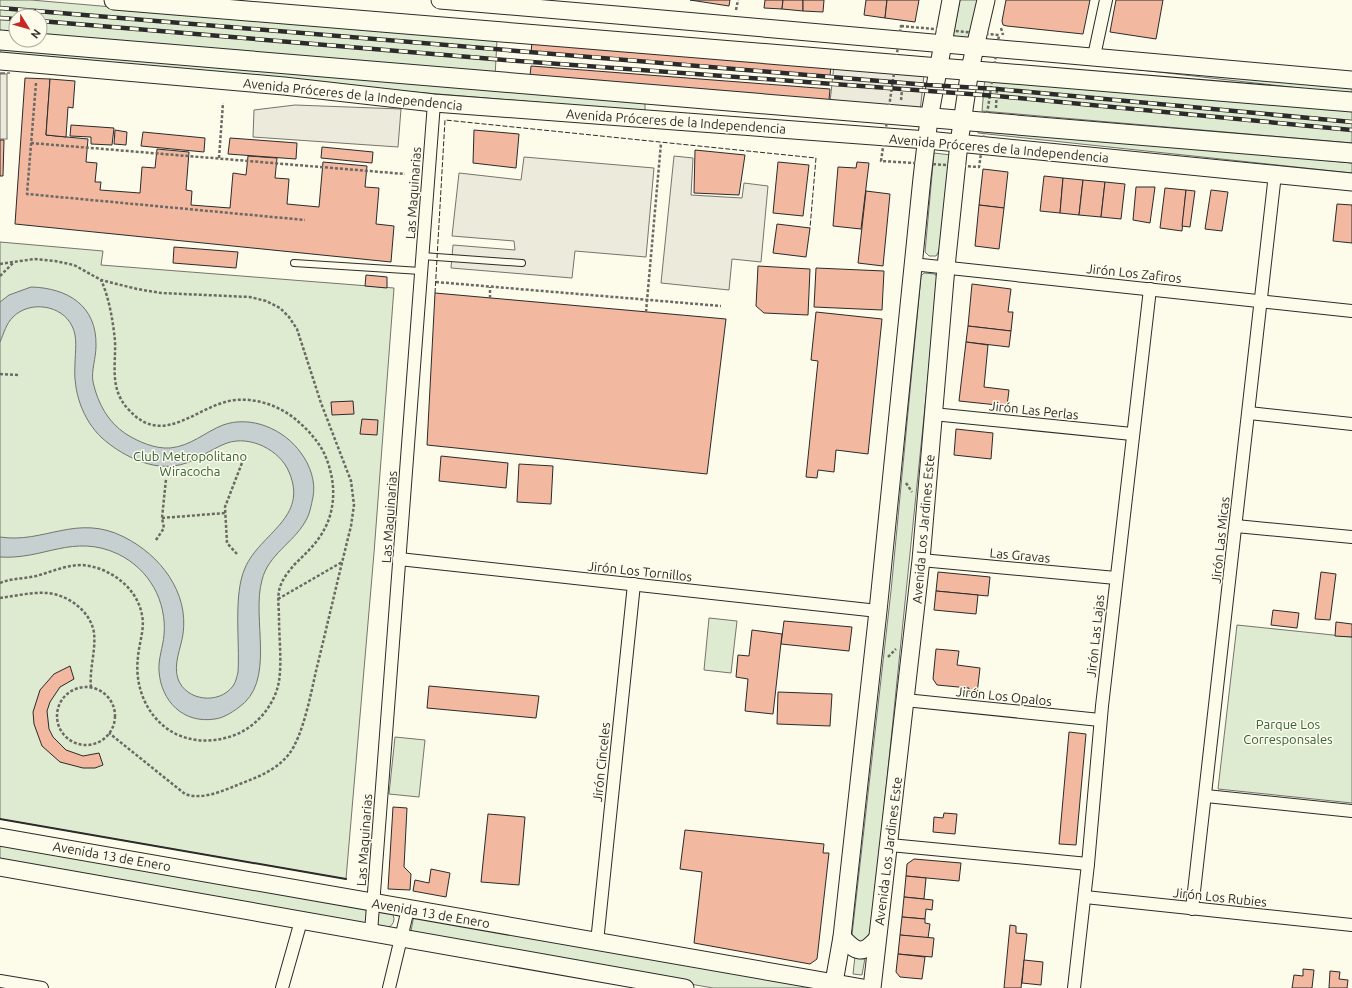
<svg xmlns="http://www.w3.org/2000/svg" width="1352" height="988" font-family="Ubuntu,sans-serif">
  <rect width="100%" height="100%" fill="#fdfbea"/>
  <g fill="#deebd1" stroke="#74746e">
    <path d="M 0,0 L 31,0 L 497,40 L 495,77 L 40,36 L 40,16 L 16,16 L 16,34 L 0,33 Z"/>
    <path d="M 960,0 L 978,0 L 970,39 L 953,36 Z"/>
    <path d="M 0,47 L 645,102 L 645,111 L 0,58 Z"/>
    <path d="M 1114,62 L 1352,85 L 1352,94 L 1114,67 Z"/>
    <path d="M 985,77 L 1352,111 L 1352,143 L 982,111 Z"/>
    <path d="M 978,126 L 1352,163 L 1352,173 L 978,133 Z"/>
    <path d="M 934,153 L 951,155 L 939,251 L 936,256 L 929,256 L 925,252 Z"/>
    <path d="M 0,242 L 103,251 L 101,265 L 394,288 L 374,553 L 346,879 L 0,819 Z"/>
    <path d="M 924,273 L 935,274 L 938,279 L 871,936 L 867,940 L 859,942 L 852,935 L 891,591 L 921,276 Z"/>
    <path d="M 709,618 L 737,621 L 731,673 L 704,670 Z"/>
    <path d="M 1237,625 L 1352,637 L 1352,803 L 1218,789 Z"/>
    <path d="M 395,737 L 425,740 L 419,797 L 389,794 Z"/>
    <path d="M 0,842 L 368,907 L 367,922 L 364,926 L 0,863 Z"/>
    <circle cx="385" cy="919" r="9"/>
    <path d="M 414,915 L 815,988 L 713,988 L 415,936 L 411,931 Z"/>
    <path d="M 855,956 L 865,958 L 862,975 L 853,974 Z"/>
  </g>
  <g fill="#eceadb" stroke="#74746e">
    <path d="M 834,65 L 924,75 L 920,112 L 830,102 Z"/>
    <rect x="0" y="74" width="7" height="65"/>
    <path d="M 295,105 L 401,109 L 398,147 L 253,137 L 254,110 Z"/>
    <path d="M 674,156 L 693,158 L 691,195 L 742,198 L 744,183 L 768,186 L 761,262 L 732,259 L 729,290 L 661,283 Z"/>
    <path d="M 524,157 L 654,168 L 646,257 L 575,251 L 572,278 L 451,268 L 453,245 L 515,250 L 514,241 L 452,236 L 459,173 L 521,180 Z"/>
  </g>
  <path fill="#c7d0d0" stroke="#74746e" d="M 31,287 C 67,288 97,305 96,346 C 96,358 91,371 93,382 C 98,404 108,422 126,434 C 139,442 155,449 170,448 C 191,446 205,432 223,425 C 251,415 284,429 301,453 C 310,465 316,482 313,497 C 311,506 310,514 305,522 C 293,543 268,555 262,580 C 251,619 277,682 238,708 C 231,713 223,718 215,719 C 183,724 161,701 159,671 C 158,659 163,647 164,635 C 167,601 149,569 118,554 C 73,533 44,560 0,557 L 0,537 C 44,544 77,513 124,537 C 160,555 189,592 183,634 C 181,648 173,664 178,679 C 186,701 219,705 233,686 C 236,682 237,676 238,672 C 240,642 233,595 245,568 C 260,533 309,518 289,472 C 280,450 250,435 227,443 C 208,450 194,464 173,466 C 148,469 120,454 102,438 C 82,419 73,391 75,364 C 75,352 78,337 72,326 C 62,305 30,300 13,317 C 6,324 4,333 0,342 L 0,302 L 9,295 Z"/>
  <g fill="#f2b8a0" stroke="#2b2b2b">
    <path d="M 690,0 L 730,0 L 729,6 Z"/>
    <path d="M 765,0 L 783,0 L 782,9 L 764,8 Z"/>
    <path d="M 783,0 L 803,0 L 803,11 L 782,9 Z"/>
    <path d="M 803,0 L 824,0 L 823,12 L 803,11 Z"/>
    <path d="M 866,0 L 887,0 L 885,18 L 864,15 Z"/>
    <path d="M 887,0 L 919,0 L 915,22 L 885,18 Z"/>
    <path d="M 1006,0 L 1090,0 L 1083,34 L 1007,26 L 1003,25 L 1002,21 Z"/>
    <path d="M 1116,0 L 1163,0 L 1156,39 L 1110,32 Z"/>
    <path d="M 532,42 L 831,66 L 830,76 L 531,53 Z"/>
    <path d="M 531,66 L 830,89 L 829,100 L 530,76 Z"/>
    <path d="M 25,78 L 50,79 L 46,135 L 88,139 L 86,162 L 97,163 L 95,182 L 101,182 L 100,190 L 140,193 L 142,167 L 155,168 L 157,149 L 189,152 L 186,190 L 192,191 L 191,205 L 230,208 L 233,173 L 246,175 L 248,156 L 277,158 L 275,178 L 289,179 L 287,204 L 319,207 L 323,162 L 367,166 L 365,187 L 379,188 L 376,224 L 394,226 L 391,262 L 15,224 Z"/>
    <path d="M 50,79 L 75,81 L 73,108 L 68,107 L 66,137 L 46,135 Z"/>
    <path d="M 71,125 L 114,128 L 112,145 L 91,144 L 91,137 L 70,136 Z"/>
    <path d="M 115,130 L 127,132 L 126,145 L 114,144 Z"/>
    <path d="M 474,130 L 519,134 L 516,168 L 473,163 Z"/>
    <path d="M 143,132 L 205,138 L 204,152 L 141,146 Z"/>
    <path d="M 230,138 L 297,143 L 296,159 L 228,154 Z"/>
    <path d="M 0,140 L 4,140 L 3,176 L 0,176 Z"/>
    <path d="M 322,147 L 373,152 L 372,163 L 321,158 Z"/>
    <path d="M 695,150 L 745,155 L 739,195 L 694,193 Z"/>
    <path d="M 778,162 L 809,165 L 803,216 L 773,213 Z"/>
    <path d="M 857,162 L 869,163 L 861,229 L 833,226 L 838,167 L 856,168 Z"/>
    <path d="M 983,169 L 1008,172 L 1004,208 L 979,205 Z"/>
    <path d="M 1044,176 L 1063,178 L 1060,213 L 1040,211 Z"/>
    <path d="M 1063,178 L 1083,180 L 1079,215 L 1060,213 Z"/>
    <path d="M 1083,180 L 1105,182 L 1101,217 L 1079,215 Z"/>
    <path d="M 1105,182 L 1125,184 L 1121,219 L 1101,217 Z"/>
    <path d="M 1136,187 L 1155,187 L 1150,223 L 1133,220 Z"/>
    <path d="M 1165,188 L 1186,190 L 1182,231 L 1160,228 Z"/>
    <path d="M 1186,190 L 1195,191 L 1190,227 L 1182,226 Z"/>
    <path d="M 1211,190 L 1228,192 L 1222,231 L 1205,229 Z"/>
    <path d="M 866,191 L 890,194 L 883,266 L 858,263 Z"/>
    <path d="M 1337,204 L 1352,205 L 1352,243 L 1333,241 Z"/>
    <path d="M 979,205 L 1004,208 L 999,249 L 975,246 Z"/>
    <path d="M 777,224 L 810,228 L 806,257 L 773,253 Z"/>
    <path d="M 174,247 L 238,252 L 236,268 L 173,263 Z"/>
    <path d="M 758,266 L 810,269 L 808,315 L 764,313 L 756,306 Z"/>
    <path d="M 816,268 L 884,271 L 882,310 L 814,307 Z"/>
    <path d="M 366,275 L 387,277 L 387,288 L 365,286 Z"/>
    <path d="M 972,284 L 1011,289 L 1008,312 L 1013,312 L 1011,331 L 968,326 Z"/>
    <path d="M 435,293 L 726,319 L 707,474 L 427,445 Z"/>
    <path d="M 816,312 L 882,319 L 868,454 L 836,450 L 834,472 L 818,470 L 817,478 L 806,477 L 818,361 L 811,360 Z"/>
    <path d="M 968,326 L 1011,331 L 1009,347 L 966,342 Z"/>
    <path d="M 966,342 L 988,345 L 984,387 L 1009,390 L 1007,406 L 959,401 Z"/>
    <path d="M 353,401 L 354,414 L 332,415 L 331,402 Z"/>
    <path d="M 362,419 L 378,420 L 377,435 L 360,434 Z"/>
    <path d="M 956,429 L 993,433 L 991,459 L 954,455 Z"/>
    <path d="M 441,456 L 508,463 L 506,488 L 439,481 Z"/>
    <path d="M 519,464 L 553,466 L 551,504 L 517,502 Z"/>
    <path d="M 938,572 L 990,577 L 988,596 L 936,591 Z"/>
    <path d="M 1321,572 L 1336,574 L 1330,620 L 1315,619 Z"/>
    <path d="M 936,591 L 978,595 L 976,614 L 934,610 Z"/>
    <path d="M 1273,610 L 1299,613 L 1297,628 L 1271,625 Z"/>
    <path d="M 784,621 L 852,627 L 849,651 L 781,644 Z"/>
    <path d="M 1336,622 L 1352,624 L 1352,637 L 1335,636 Z"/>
    <path d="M 752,630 L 782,634 L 773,714 L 745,711 L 748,679 L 736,677 L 738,655 L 749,656 Z"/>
    <path d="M 936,649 L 959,651 L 957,665 L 980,668 L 977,694 L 968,693 L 969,688 L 937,685 L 933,679 Z"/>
    <path d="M 70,666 L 74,679 L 60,687 L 50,702 L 47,711 L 49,729 L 53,737 L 66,750 L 83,756 L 99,753 L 103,765 L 95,768 L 83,768 L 60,762 L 42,746 L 34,724 L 33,712 L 40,690 L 54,674 Z"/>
    <path d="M 429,686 L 539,696 L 536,718 L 427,708 Z"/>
    <path d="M 778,692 L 832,694 L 830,726 L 777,724 Z"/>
    <path d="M 1069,732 L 1086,734 L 1076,845 L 1059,844 Z"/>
    <path d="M 393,807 L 407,808 L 404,867 L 411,874 L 410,890 L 388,889 Z"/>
    <path d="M 944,813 L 957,814 L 955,834 L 933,832 L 934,817 L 943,818 Z"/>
    <path d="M 488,814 L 525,817 L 519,885 L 481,882 Z"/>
    <path d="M 685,830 L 824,844 L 823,853 L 829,853 L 817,959 L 810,964 L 694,943 L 702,872 L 680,869 Z"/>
    <path d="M 914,859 L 961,863 L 959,881 L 906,876 L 907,864 Z"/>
    <path d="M 431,869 L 450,873 L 446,897 L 413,891 L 415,880 L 429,883 Z"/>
    <path d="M 906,876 L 926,878 L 924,899 L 904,897 Z"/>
    <path d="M 904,897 L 933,900 L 932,910 L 926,909 L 925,919 L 902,917 Z"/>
    <path d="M 902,917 L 925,919 L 925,923 L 930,924 L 928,938 L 900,935 Z"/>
    <path d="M 1010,925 L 1016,926 L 1016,933 L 1027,934 L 1021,988 L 1004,988 Z"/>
    <path d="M 900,935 L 934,938 L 932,957 L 898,954 Z"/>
    <path d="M 898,954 L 925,957 L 922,979 L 900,977 L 896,972 Z"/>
    <path d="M 1024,960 L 1043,962 L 1041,985 L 1022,983 Z"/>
    <path d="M 1303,969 L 1314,970 L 1312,988 L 1292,988 L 1294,975 L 1303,976 Z"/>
    <path d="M 1330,971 L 1340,972 L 1339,979 L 1348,980 L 1347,988 L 1329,988 Z"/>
  </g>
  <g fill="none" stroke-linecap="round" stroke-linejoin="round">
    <defs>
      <g id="service">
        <path d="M 422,256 L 522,263"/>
        <path d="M 294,263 L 421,271"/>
      </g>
      <g id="minor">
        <path d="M 1094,56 L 1106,0"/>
        <path d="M 912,264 L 1352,311"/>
        <path d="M 1249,413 L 1352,424"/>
        <path d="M 933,414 L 1132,434"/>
        <path d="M 1236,526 L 1352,537"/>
        <path d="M 399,559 L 878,611"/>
        <path d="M 921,560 L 1116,578"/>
        <path d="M 905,700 L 1100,720"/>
        <path d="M 1206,796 L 1352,811"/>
        <path d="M 890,845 L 1088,864"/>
        <path d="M 1085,897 L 1352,925"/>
        <path d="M 1192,909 L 1275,174"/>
        <path d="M 371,932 L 434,103"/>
        <path d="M 597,942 L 634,584"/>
        <path d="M 0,981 L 42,988"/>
        <path d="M 282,988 L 301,921"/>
        <path d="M 389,988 L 408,909"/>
        <path d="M 1074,988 L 1088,864 L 1102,706 L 1150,289"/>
      </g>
      <g id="secondary">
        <path d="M 440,0 C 744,26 1048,51 1352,80"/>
        <path d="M 0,61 L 284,86 L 434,103 L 927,140 L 1352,182"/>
        <path d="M 0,837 L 863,988"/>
        <path d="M 0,867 L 685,988"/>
        <path d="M 842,937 C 857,953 862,955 877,939"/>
        <path d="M 833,988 L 842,937 L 878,611 L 922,178 L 929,119 L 951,0"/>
        <path d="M 872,988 L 921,560 L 946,267 L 959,143 L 970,69 L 986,0"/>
      </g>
      <g id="primary">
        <path d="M 114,0 L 1352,102"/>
        <path d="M 0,40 L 1352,153"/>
      </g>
    </defs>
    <use href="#service" stroke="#2b2b2b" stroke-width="8"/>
    <use href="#minor" stroke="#2b2b2b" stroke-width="14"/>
    <use href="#secondary" stroke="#2b2b2b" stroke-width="19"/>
    <use href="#primary" stroke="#2b2b2b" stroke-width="21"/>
    <g stroke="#6a6964" stroke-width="2.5" stroke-dasharray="3 2" stroke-linecap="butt">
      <path d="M 736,10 L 738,0"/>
      <path d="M 901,26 L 999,35 L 979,167 L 881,161 Z"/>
      <path d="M 1001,28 L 1003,35"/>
      <path d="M 36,83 L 27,194 L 305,220"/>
      <path d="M 901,100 L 903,81"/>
      <path d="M 996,108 L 997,89"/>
      <path d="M 31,143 L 405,174"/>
      <path d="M 219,158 L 223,103"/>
      <path d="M 0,264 L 34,259 L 55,261 L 74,265 L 101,280 L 137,289 L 161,293 L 250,297 L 266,301 L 280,308 L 289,317 L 297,329 L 321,403 L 351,481 L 354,505 L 351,526 C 339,574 328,622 316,671 C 311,693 303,736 289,754 C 275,772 254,778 235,786 C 220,792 201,800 185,794 L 109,733"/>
      <path d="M 0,276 L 14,262"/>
      <path d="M 436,282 L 721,306"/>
      <path d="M 490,298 L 490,287"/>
      <path d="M 646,312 L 661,143"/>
      <path d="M 0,374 L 20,375"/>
      <path d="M 906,483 L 912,492"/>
      <path d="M 162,518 L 225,513"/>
      <path d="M 156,540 L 164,528 L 162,518 L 166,479"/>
      <path d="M 237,554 L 227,543 L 225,507 L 245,455"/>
      <path d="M 0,583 C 12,578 23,579 36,576 C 51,572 66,565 82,565 C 109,567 137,587 142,615 C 145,629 139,643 138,657 C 134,688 148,721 178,735 C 195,742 212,742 229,737 C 254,730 275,706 279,681 C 282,661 279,638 279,618 C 279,608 277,596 280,587 C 283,578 289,571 294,565 C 303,556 312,548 319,538 C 337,513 337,481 324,453 C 317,439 306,428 294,418 C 277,405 256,398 235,400 C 198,404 164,449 129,410 C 109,389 116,366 115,341 C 113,321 109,297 101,280"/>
      <path d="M 0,598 C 15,596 31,592 46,593 C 67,594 91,611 94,633 C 96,651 89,670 91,688"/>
      <path d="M 278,599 L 342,562"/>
      <path d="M 888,657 L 896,649"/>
      <circle cx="86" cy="716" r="29"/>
    </g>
    <use href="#service" stroke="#fdfbea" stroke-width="6"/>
    <use href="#minor" stroke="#fdfbea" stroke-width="12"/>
    <use href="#secondary" stroke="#fdfbea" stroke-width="17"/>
    <use href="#primary" stroke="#fdfbea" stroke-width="19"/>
    <defs>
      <g id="rail">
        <path d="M 0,8 L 928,85 L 997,89 L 1352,122"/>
        <path d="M 0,18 L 16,19"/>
        <path d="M 40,21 L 505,60 L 997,96 L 1352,130"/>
      </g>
    </defs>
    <use href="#rail" stroke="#2b2b2b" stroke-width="4.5"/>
    <use href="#rail" stroke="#fdfbea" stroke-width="3" stroke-dasharray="9" stroke-linecap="butt"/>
    <g stroke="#2b2b2b" stroke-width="1" stroke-dasharray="5 2" stroke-linecap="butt">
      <path d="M 0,73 L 10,73"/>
      <path d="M 435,293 L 445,120 L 816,158 L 810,228"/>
    </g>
    <path stroke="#2b2b2b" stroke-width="2" d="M 0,819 L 346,879"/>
  </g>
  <g text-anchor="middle" stroke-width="3" stroke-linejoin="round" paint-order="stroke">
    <g font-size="13" fill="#2b2b2b" stroke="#fdfbea">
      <text transform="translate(353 94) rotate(6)" y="5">Avenida Próceres de la Independencia</text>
      <text transform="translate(676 121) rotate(4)" y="5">Avenida Próceres de la Independencia</text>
      <text transform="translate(999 148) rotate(5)" y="5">Avenida Próceres de la Independencia</text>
      <text transform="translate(413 193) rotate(-86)" y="5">Las Maquinarias</text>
      <text transform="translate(1134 273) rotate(6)" y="5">Jirón Los Zafiros</text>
      <text transform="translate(1034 410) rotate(6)" y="5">Jirón Las Perlas</text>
      <text transform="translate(389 517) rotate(-86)" y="5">Las Maquinarias</text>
      <text transform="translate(923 529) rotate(-85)" y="5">Avenida Los Jardines Este</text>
      <text transform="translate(1220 540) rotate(-84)" y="5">Jirón Las Micas</text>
      <text transform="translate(1020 555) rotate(5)" y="5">Las Gravas</text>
      <text transform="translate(640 571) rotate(6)" y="5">Jirón Los Tornillos</text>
      <text transform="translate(1095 636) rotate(-84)" y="5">Jirón Las Lajas</text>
      <text transform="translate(1004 696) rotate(6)" y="5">Jirón Los Opalos</text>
      <text transform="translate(601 762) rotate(-84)" y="5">Jirón Cinceles</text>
      <text transform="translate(364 840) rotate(-86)" y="5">Las Maquinarias</text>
      <text transform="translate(888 851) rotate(-83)" y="5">Avenida Los Jardines Este</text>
      <text transform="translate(112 856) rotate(10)" y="5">Avenida 13 de Enero</text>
      <text transform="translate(1220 897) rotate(6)" y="5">Jirón Los Rubies</text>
      <text transform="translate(431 913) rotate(10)" y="5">Avenida 13 de Enero</text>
    </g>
    <g font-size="13" fill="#34623c" stroke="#fdfbea">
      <text x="190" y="461">Club Metropolitano<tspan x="190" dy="15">Wiracocha</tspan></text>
      <text x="1288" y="729">Parque Los<tspan x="1288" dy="15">Corresponsales</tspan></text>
    </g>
  </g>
  <g transform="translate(28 28) rotate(127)"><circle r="19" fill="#fdfbea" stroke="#a9a89e"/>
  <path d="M0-3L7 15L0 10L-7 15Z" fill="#c62828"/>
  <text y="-6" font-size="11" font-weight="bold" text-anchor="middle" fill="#2b2b2b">N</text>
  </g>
</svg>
